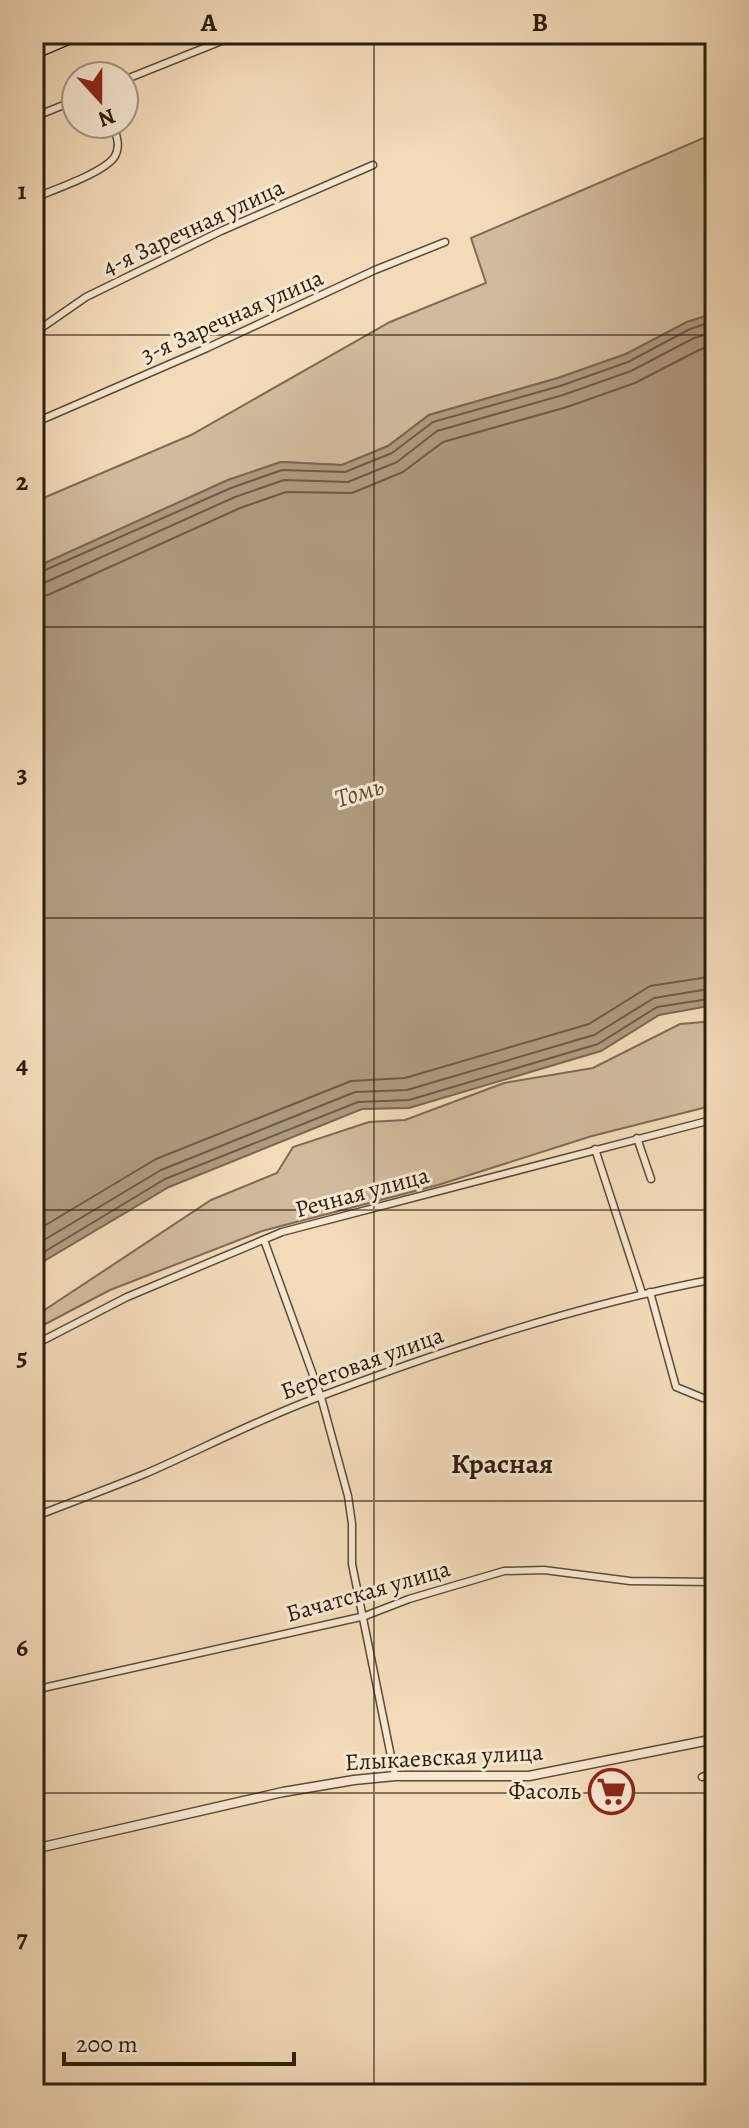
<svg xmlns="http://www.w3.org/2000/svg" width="749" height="2128" font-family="Alegreya,serif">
  <rect width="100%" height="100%" fill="#f3dbb9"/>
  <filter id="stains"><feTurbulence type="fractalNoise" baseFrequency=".0025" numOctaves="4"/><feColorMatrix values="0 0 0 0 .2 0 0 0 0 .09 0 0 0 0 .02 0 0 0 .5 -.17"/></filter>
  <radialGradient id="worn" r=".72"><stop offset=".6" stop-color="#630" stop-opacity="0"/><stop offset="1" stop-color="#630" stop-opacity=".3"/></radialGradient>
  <g fill="#d1bb9c" stroke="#7e6c54" stroke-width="2">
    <path d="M 715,133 L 715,313 L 687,322 L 626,354 L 558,378 L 429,415 L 388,446 L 342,465 L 281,462 L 228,480 L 34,568 L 34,502 L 191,435 L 390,322 L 486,283 L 471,238 Z"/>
    <path d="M 715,1021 L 715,1105 L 592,1136 L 438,1185 L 262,1231 L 110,1290 L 34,1330 L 34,1317 L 211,1200 L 277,1173 L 293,1147 L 369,1122 L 405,1120 L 504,1083 L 593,1068 L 680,1024 Z"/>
  </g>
  <path fill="#af9a7f" stroke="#7b6851" stroke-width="2" d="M 715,313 L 715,1005 L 659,1015 L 601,1051 L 409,1108 L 362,1109 L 169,1187 L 34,1267 L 34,568 L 228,480 L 281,462 L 342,465 L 388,446 L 429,415 L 558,378 L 626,354 L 687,322 Z"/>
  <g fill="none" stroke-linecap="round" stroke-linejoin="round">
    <g stroke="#6e5b46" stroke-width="2">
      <path d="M 34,575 L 231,488 L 282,470 L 345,472 L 392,453 L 433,422 L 560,386 L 628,362 L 690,329 L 715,321"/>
      <path d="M 34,585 L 44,583 L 235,497 L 284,480 L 348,482 L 397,462 L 437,431 L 563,395 L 631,371 L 694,338 L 715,332"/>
      <path d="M 34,597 L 48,595 L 240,508 L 286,492 L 352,493 L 403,472 L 443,442 L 567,407 L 635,383 L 699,350 L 715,344"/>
      <path d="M 34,1232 L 156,1159 L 351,1081 L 405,1078 L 589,1024 L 650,986 L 715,976"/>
      <path d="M 34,1246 L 161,1170 L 355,1092 L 407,1090 L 594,1035 L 654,998 L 715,988"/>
      <path d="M 34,1258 L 165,1179 L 358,1102 L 409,1100 L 598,1044 L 657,1007 L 715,998"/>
    </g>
    <defs>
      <g id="minor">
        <path d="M 124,80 L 239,34"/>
        <path d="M 34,117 L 76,100"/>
        <path d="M 34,198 C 53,190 106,172 115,156 C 121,145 116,135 113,124"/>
        <path d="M 34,333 L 86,297 L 221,231 L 373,165"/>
        <path d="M 34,423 L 207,348 L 375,270 L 445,242"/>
        <path d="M 637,1138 L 651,1179"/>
        <path d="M 595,1149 L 642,1293"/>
        <path d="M 264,1240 L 321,1397 L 348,1496 L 352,1524 L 352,1564 L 395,1776"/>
        <path d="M 650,1292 L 676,1387 L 703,1398 L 715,1399"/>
        <path d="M 34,1345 L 127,1297 L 282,1232 L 715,1119"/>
        <path d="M 34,1517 C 72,1502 110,1488 147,1473 C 199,1450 250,1424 303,1403 C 437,1352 573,1306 715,1279"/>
        <path d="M 34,1690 L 365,1616 L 409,1599 L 504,1571 L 544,1570 L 630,1581 L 715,1582"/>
        <path d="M 702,1777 L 715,1772"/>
      </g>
      <path id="tertiary" d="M 34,1849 L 283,1792 L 354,1780 L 395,1776 L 529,1776 L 715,1739"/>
      <g id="secondary">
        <path d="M 34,46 L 65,34"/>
        <path d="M 34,54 L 81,34"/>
      </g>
    </defs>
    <use href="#minor" stroke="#5e4c38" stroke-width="9"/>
    <use href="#tertiary" stroke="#5e4c38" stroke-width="11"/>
    <use href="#secondary" stroke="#2c1c0d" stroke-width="12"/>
    <use href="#minor" stroke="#f7e8d2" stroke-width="6"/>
    <use href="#tertiary" stroke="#f7e8d2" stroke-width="8"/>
    <use href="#secondary" stroke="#f7e8d2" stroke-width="9"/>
  </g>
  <path fill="none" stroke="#2c1c0d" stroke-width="2" stroke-opacity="0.55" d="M 374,34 L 374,2094M 34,335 L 715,335M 34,627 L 715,627M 34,918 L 715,918M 34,1210 L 715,1210M 34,1501 L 715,1501M 34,1793 L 715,1793"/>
  <defs>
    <symbol id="supermarket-ring" viewBox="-11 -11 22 22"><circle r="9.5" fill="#f7e8d2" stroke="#8f2418" stroke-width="1.5"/><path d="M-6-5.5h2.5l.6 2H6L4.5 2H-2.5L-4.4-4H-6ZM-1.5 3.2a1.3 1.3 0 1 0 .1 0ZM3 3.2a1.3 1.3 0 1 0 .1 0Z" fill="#8f2418"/></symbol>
  </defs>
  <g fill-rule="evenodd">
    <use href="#supermarket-ring" x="586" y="1766" width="51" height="51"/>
  </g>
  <g text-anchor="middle" stroke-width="6" stroke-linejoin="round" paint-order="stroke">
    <g font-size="24" fill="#2c1c0d" stroke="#f7e8d2">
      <text transform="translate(193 227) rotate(-25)" y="8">4-я Заречная улица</text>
      <text transform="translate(232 316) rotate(-24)" y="8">3-я Заречная улица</text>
      <text transform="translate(362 1192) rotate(-15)" y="8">Речная улица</text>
      <text transform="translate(362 1363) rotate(-20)" y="8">Береговая улица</text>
      <text transform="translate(368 1591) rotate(-16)" y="8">Бачатская улица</text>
      <text transform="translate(444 1757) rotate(-3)" y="8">Елыкаевская улица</text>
    </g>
    <g font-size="24" fill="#2c1c0d" stroke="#f7e8d2" text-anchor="end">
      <text x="581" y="1799">Фасоль</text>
    </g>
    <g font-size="26" font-style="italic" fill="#604e3b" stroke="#f7e8d2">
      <text transform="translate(359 792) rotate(-17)" y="9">Томь</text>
    </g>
    <g font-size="28" font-weight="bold" fill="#2c1c0d" stroke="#f7e8d2">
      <text x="502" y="1473">Красная</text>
    </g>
  </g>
  <rect width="749" height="2128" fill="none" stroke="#f3dbb9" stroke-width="88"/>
  <g transform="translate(100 100) rotate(159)"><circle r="38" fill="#f7e8d2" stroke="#a69683" stroke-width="2"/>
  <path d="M0-6L14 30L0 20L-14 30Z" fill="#8f2418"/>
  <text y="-12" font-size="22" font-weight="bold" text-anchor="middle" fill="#2c1c0d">N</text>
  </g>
  <path d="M64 2052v12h230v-12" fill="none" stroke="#2c1c0d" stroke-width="4"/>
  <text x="76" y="2052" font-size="24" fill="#2c1c0d" stroke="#f7e8d2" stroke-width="6" paint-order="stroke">200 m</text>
  <rect x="44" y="44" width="661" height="2040" fill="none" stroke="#2c1c0d" stroke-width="3"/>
  <g font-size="26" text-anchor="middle" font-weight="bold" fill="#2c1c0d">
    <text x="209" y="31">A</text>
    <text x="540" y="31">B</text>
    <text x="22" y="199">1</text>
    <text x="22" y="490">2</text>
    <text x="22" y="782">3</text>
    <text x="22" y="1073">4</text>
    <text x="22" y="1365">5</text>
    <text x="22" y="1656">6</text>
    <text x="22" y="1947">7</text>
  </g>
  <rect width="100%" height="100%" filter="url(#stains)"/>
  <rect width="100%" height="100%" fill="url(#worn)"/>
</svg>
